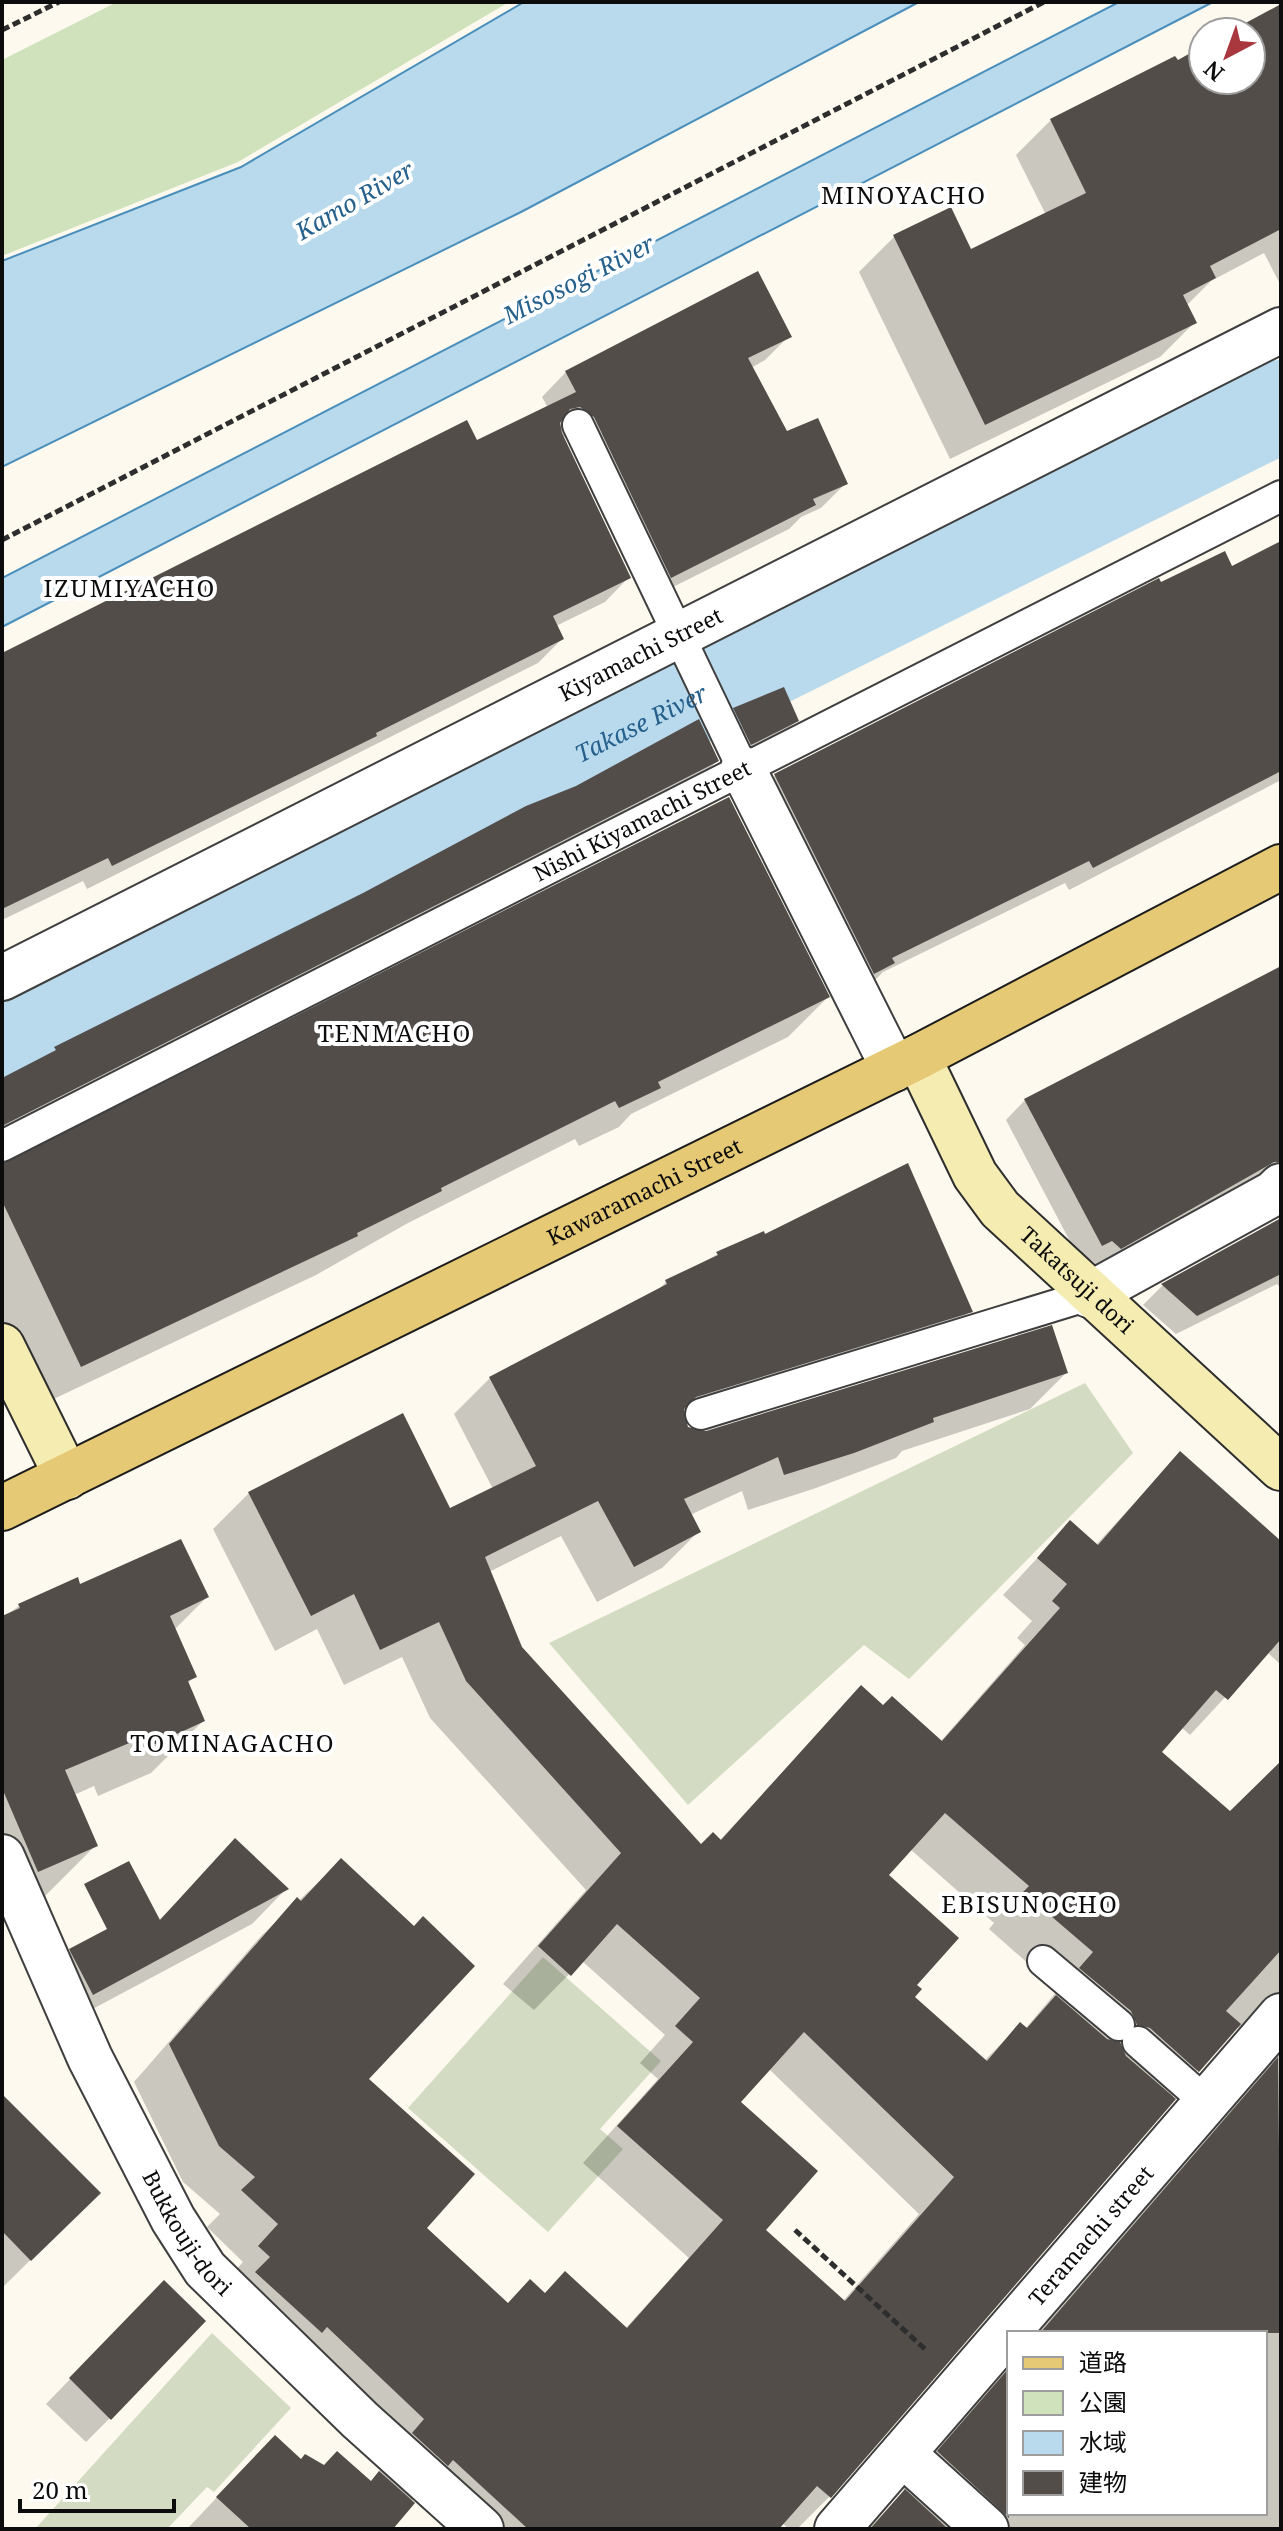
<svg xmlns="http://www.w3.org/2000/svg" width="1283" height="2531" font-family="'Noto Serif','Noto Sans JP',serif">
  <rect width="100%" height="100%" fill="#fdf9ee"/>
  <path fill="#d0e2bc" d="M 117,2 L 509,2 L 238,162 L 2,256 L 2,60 Z"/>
  <g fill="#d3dcc2">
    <path d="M 1085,1383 L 1133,1453 L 909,1679 L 864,1645 L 688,1805 L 549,1643 Z"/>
    <path d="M 543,1957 L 661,2061 L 600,2129 L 623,2149 L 548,2232 L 408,2108 Z"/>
    <path d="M 212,2333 L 291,2408 L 214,2492 L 207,2487 L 167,2529 L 35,2529 Z"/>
  </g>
  <g fill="#b9daed" stroke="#4a8fbb" stroke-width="2">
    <path d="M 524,2 L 919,2 L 521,212 L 2,467 L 2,261 L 241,167 Z"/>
    <path d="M 1119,2 L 1213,2 L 2,627 L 2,578 Z"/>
  </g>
  <g fill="#0003" fill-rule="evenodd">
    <path d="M 1281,6 L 1281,286 L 1264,253 L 1211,281 L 1186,306 L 1195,322 L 1160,357 L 950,459 L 859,272 L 894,237 L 950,210 L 970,252 L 1046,215 L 1016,155 L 1051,120 L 1203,49 L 1203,80 L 1251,80 L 1251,32 L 1233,32 Z"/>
    <path d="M 789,336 L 765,360 L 751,368 L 786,434 L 845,484 L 821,508 L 801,517 L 789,529 L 647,600 L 570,441 L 560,434 L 629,577 L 605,602 L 556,626 L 562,639 L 538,663 L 87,889 L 83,881 L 2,920 L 2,655 L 548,408 L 542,397 L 566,372 Z"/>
    <path d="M 1281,543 L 1281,780 L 1069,890 L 1065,883 L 883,972 L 869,986 L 751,799 L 775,776 L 1158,581 L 1161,584 L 1231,569 Z"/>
    <path d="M 735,709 L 796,721 L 784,733 L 739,755 L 723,721 Z"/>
    <path d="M 717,761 L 677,801 L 2,1144 L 2,1080 L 46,1058 L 56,1048 Z"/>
    <path d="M 1281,969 L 1281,1191 L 1100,1268 L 1091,1260 L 1082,1264 L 1006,1120 L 1025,1100 Z"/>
    <path d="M 828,997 L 788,1037 L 631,1114 L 619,1127 L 579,1146 L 575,1139 L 408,1223 L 316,1275 L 41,1405 L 2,1324 L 2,1163 Z"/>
    <path d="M 1281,1219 L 1281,1288 L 1277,1284 L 1176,1334 L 1143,1305 L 1162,1286 Z"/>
    <path d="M 718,1254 L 970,1311 L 934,1347 L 685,1424 L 687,1428 L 706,1433 L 1066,1373 L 1030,1409 L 902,1451 L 896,1458 L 816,1488 L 748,1510 L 742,1491 L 690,1515 L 698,1532 L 662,1568 L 597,1602 L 561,1536 L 489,1572 L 520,1648 L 701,1847 L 719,1841 L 861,1688 L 883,1707 L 940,1742 L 1025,1645 L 1017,1638 L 1032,1621 L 1003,1595 L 1070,1523 L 1096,1545 L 1180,1453 L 1281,1544 L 1281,1665 L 1267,1652 L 1190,1735 L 1181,1727 L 1159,1752 L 1230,1814 L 1281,1763 L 1281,2529 L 868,2529 L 905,2491 L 903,2489 L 1009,2366 L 1009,2513 L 1265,2513 L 1265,2333 L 1037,2333 L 1264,2071 L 1270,2059 L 1248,2027 L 1237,2028 L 1171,2098 L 829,2497 L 797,2529 L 789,2529 L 782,2523 L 776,2529 L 453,2529 L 416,2495 L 389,2529 L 187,2529 L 239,2474 L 300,2462 L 370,2483 L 390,2457 L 223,2284 L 243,2262 L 207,2227 L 220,2214 L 183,2182 L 134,2082 L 261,1936 L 341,1861 L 366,2079 L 425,2228 L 507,2305 L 544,2295 L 625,2329 L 689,2258 L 583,2163 L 658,2079 L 640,2063 L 665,2035 L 582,1961 L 534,2010 L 503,1984 L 586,1890 L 430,1718 L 402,1657 L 344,1685 L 317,1629 L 275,1651 L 213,1529 L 249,1493 L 449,1511 L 493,1489 L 454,1414 L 490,1378 L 655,1293 L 666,1282 ZM 910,1849 L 994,1923 L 989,1929 L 1058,1990 L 1025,2029 L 1020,2025 L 984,2061 L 912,1997 L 915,1985 L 886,1875 ZM 769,2069 L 919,2214 L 843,2301 L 763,2230 L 738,2102 Z"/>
    <path d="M 79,1586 L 207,1597 L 174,1630 L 195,1676 L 187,1684 L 203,1721 L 151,1773 L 98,1796 L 94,1786 L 74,1795 L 95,1846 L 43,1898 L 2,1916 L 2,1618 L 19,1606 Z"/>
    <path d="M 195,1884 L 286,1889 L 252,1924 L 57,2028 L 36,1985 L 71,1950 L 158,1921 Z"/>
    <path d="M 2,2096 L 98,2193 L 2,2288 Z"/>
    <path d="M 140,2307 L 110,2418 L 86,2442 L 46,2404 Z"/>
  </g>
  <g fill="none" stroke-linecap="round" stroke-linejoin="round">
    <path stroke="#b9daed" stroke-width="92" id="s1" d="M 2,1042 L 1281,406"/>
  </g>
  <g fill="#534d4a" fill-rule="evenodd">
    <path d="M 1281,4 L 1281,229 L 1210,266 L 1216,278 L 1183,295 L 1197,323 L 985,425 L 893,235 L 951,207 L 971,249 L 1086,193 L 1050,119 L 1175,56 L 1178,60 L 1203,46 L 1203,80 L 1251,80 L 1251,32 L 1229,32 Z"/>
    <path d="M 758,271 L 792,337 L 748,358 L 787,431 L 818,418 L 848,484 L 813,499 L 816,505 L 671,578 L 594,417 L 580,407 L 570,409 L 560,423 L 562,433 L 631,578 L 553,616 L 564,639 L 376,733 L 377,736 L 112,866 L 108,858 L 2,909 L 2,653 L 467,420 L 477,440 L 576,392 L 565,371 Z"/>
    <path d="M 1281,541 L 1281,771 L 1093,868 L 1089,861 L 892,958 L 895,963 L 874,974 L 774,774 L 1159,578 L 1161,582 L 1225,551 L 1232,566 Z"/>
    <path d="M 784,687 L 799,721 L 751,745 L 733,708 Z"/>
    <path d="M 699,719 L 719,761 L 2,1126 L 2,1078 L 56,1050 L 54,1047 L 363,893 L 526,806 L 576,786 Z"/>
    <path d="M 729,797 L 830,997 L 658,1082 L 661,1088 L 619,1108 L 615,1101 L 441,1188 L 442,1191 L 357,1233 L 358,1236 L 81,1367 L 2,1201 L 2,1164 Z"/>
    <path d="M 1281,966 L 1281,1162 L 1274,1162 L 1121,1249 L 1112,1241 L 1102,1246 L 1024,1099 Z"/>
    <path d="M 908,1163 L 973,1312 L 696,1397 L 684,1409 L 688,1427 L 706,1431 L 1052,1325 L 1068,1373 L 933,1418 L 934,1422 L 854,1453 L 784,1475 L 778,1457 L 684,1499 L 701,1532 L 634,1567 L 598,1501 L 485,1557 L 522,1647 L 701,1844 L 713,1832 L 721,1840 L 861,1685 L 883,1705 L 892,1696 L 942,1741 L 1060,1608 L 1052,1601 L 1067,1584 L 1037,1558 L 1070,1520 L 1098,1545 L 1180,1451 L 1281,1541 L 1281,1639 L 1228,1700 L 1216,1690 L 1162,1752 L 1230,1811 L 1281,1761 L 1281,1950 L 1226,2011 L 1241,2024 L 1199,2072 L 1150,2028 L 1137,2025 L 1131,2011 L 1079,1968 L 1093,1952 L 1023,1892 L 1029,1886 L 945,1813 L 889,1875 L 959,1938 L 917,1985 L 922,1989 L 915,1997 L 987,2061 L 1020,2022 L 1027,2028 L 1056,1995 L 1107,2039 L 1120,2042 L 1126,2056 L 1176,2099 L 831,2498 L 817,2486 L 779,2529 L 528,2529 L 453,2460 L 448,2466 L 412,2433 L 424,2419 L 327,2327 L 322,2333 L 255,2272 L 270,2257 L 258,2246 L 278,2224 L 241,2190 L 255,2177 L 219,2146 L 169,2044 L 297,1897 L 301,1901 L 341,1858 L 414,1926 L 423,1916 L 475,1966 L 369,2079 L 475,2174 L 427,2228 L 508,2303 L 530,2279 L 545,2293 L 565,2271 L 627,2328 L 723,2220 L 617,2126 L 693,2042 L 675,2026 L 700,1998 L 617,1924 L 571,1976 L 538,1946 L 621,1853 L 466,1681 L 439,1622 L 380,1650 L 354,1594 L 311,1616 L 248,1492 L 403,1413 L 450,1508 L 536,1466 L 489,1377 L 667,1284 L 665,1280 L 718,1255 L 716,1252 L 764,1231 L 765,1234 ZM 804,2032 L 954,2177 L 845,2301 L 766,2230 L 818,2171 L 741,2102 Z"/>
    <path d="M 1281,1218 L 1281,1274 L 1197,1316 L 1161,1284 Z"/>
    <path d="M 181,1539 L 209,1597 L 170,1616 L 197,1677 L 188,1681 L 205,1721 L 151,1746 L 146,1736 L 65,1770 L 98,1846 L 38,1872 L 2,1788 L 2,1616 L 20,1608 L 18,1604 L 78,1577 L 80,1584 Z"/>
    <path d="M 235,1838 L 289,1889 L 93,1995 L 69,1949 L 107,1929 L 84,1884 L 129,1861 L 160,1920 Z"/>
    <path d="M 1278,2057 L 1281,2333 L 1040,2333 Z"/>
    <path d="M 2,2094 L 101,2193 L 31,2261 L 2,2231 Z"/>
    <path d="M 164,2280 L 206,2321 L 111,2420 L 69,2378 Z"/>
    <path d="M 1009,2368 L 1009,2518 L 937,2451 Z"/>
    <path d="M 275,2435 L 301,2459 L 305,2454 L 324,2465 L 337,2451 L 371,2481 L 379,2471 L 415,2503 L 393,2529 L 251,2529 L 216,2497 Z"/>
    <path d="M 905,2489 L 946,2527 L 944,2529 L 870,2529 Z"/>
  </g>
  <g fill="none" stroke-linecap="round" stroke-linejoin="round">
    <defs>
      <g id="lane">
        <path d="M 578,425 L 743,769"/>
        <path id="s2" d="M 2,1146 L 1281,496"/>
        <path d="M 701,1414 L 1089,1295"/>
        <path d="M 1043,1961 L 1119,2025"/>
        <path d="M 1138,2042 L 1206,2102"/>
      </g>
      <g id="street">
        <path d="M 743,769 L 894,1069"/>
        <path id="s3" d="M 2,978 L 1281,330"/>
        <path d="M 1089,1295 L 1274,1193 L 1281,1186"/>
        <path id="s4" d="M 2,1857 L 90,2058 L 173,2219 L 205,2269 L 360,2420 L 481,2529"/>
        <path d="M 904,2455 L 986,2529"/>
        <path id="s5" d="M 837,2529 L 1281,2016"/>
      </g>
      <g id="secondary">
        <path id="s6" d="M 918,1057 L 975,1175 L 1000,1209 L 1281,1468"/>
        <path d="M 2,1346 L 67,1477"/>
      </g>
      <g id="primary">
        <path id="s7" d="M 2,1508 L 918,1057 L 1281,867"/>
      </g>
    </defs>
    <use href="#lane" stroke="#3f3f3f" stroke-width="34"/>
    <use href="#street" stroke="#3f3f3f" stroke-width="48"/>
    <use href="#secondary" stroke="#2e2e2e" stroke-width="48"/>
    <use href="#primary" stroke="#1d1d1d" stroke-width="48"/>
    <g stroke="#2e2e2e" stroke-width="5" stroke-dasharray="8 4" stroke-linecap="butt">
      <path d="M 2,30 L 59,2"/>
      <path d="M 2,540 L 1044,2"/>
      <path d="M 795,2230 L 927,2351"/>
    </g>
    <use href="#lane" stroke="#fff" stroke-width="30"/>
    <use href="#street" stroke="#fff" stroke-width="44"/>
    <use href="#secondary" stroke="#f4ecb1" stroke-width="44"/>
    <use href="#primary" stroke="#e6c974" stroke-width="44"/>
  </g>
  <g text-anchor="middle" stroke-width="8" stroke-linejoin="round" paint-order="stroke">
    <g font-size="22" fill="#0c0c0c" stroke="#fff">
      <text dy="8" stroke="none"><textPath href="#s3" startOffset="716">Kiyamachi Street</textPath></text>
      <text dy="8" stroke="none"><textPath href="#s2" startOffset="718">Nishi Kiyamachi Street</textPath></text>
      <text dy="8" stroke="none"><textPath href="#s7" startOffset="716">Kawaramachi Street</textPath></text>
      <text dy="8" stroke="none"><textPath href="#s6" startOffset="278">Takatsuji dori</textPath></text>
      <text dy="8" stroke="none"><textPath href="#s4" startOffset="420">Bukkouji-dori</textPath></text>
      <text dy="8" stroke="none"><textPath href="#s5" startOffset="388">Teramachi street</textPath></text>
    </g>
    <g font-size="24" letter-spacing="2" fill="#0c0c0c" stroke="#fff">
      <text x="904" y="204">MINOYACHO</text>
      <text x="130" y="597">IZUMIYACHO</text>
      <text x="395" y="1042">TENMACHO</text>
      <text x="233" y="1752">TOMINAGACHO</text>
      <text x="1030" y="1913">EBISUNOCHO</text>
    </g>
    <g font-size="24" font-style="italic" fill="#26618d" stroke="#fff">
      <text transform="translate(355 201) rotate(-30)" y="8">Kamo River</text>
      <text transform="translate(579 280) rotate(-27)" y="8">Misosogi River</text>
      <text dy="8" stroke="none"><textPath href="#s1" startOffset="714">Takase River</textPath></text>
    </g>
  </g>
  <rect width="1283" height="2531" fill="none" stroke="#0c0c0c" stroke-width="8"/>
  <rect x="1007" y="2331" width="260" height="184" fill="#ffffff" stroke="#9e9e9e" stroke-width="2"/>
  <rect x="1023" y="2357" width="40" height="12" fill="#e6c974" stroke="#9e9e9e" stroke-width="2"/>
  <text x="1079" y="2371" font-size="24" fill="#0c0c0c">道路</text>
  <rect x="1023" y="2391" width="40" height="24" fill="#d0e2bc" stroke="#9e9e9e" stroke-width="2"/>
  <text x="1079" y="2411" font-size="24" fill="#0c0c0c">公園</text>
  <rect x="1023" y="2431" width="40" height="24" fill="#b9daed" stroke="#9e9e9e" stroke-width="2"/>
  <text x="1079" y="2451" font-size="24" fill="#0c0c0c">水域</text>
  <rect x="1023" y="2471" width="40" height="24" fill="#534d4a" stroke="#9e9e9e" stroke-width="2"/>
  <text x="1079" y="2491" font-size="24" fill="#0c0c0c">建物</text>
  <g transform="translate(1227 56) rotate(221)"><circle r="38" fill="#ffffff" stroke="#9e9e9e" stroke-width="2"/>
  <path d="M0-6L14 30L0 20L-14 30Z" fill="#a9373e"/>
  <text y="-12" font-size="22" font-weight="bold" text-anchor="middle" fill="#0c0c0c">N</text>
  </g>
  <path d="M20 2499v12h154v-12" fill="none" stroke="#0c0c0c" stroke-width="4"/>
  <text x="32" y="2499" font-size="24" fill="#0c0c0c" stroke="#ffffff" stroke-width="6" paint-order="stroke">20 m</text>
</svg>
